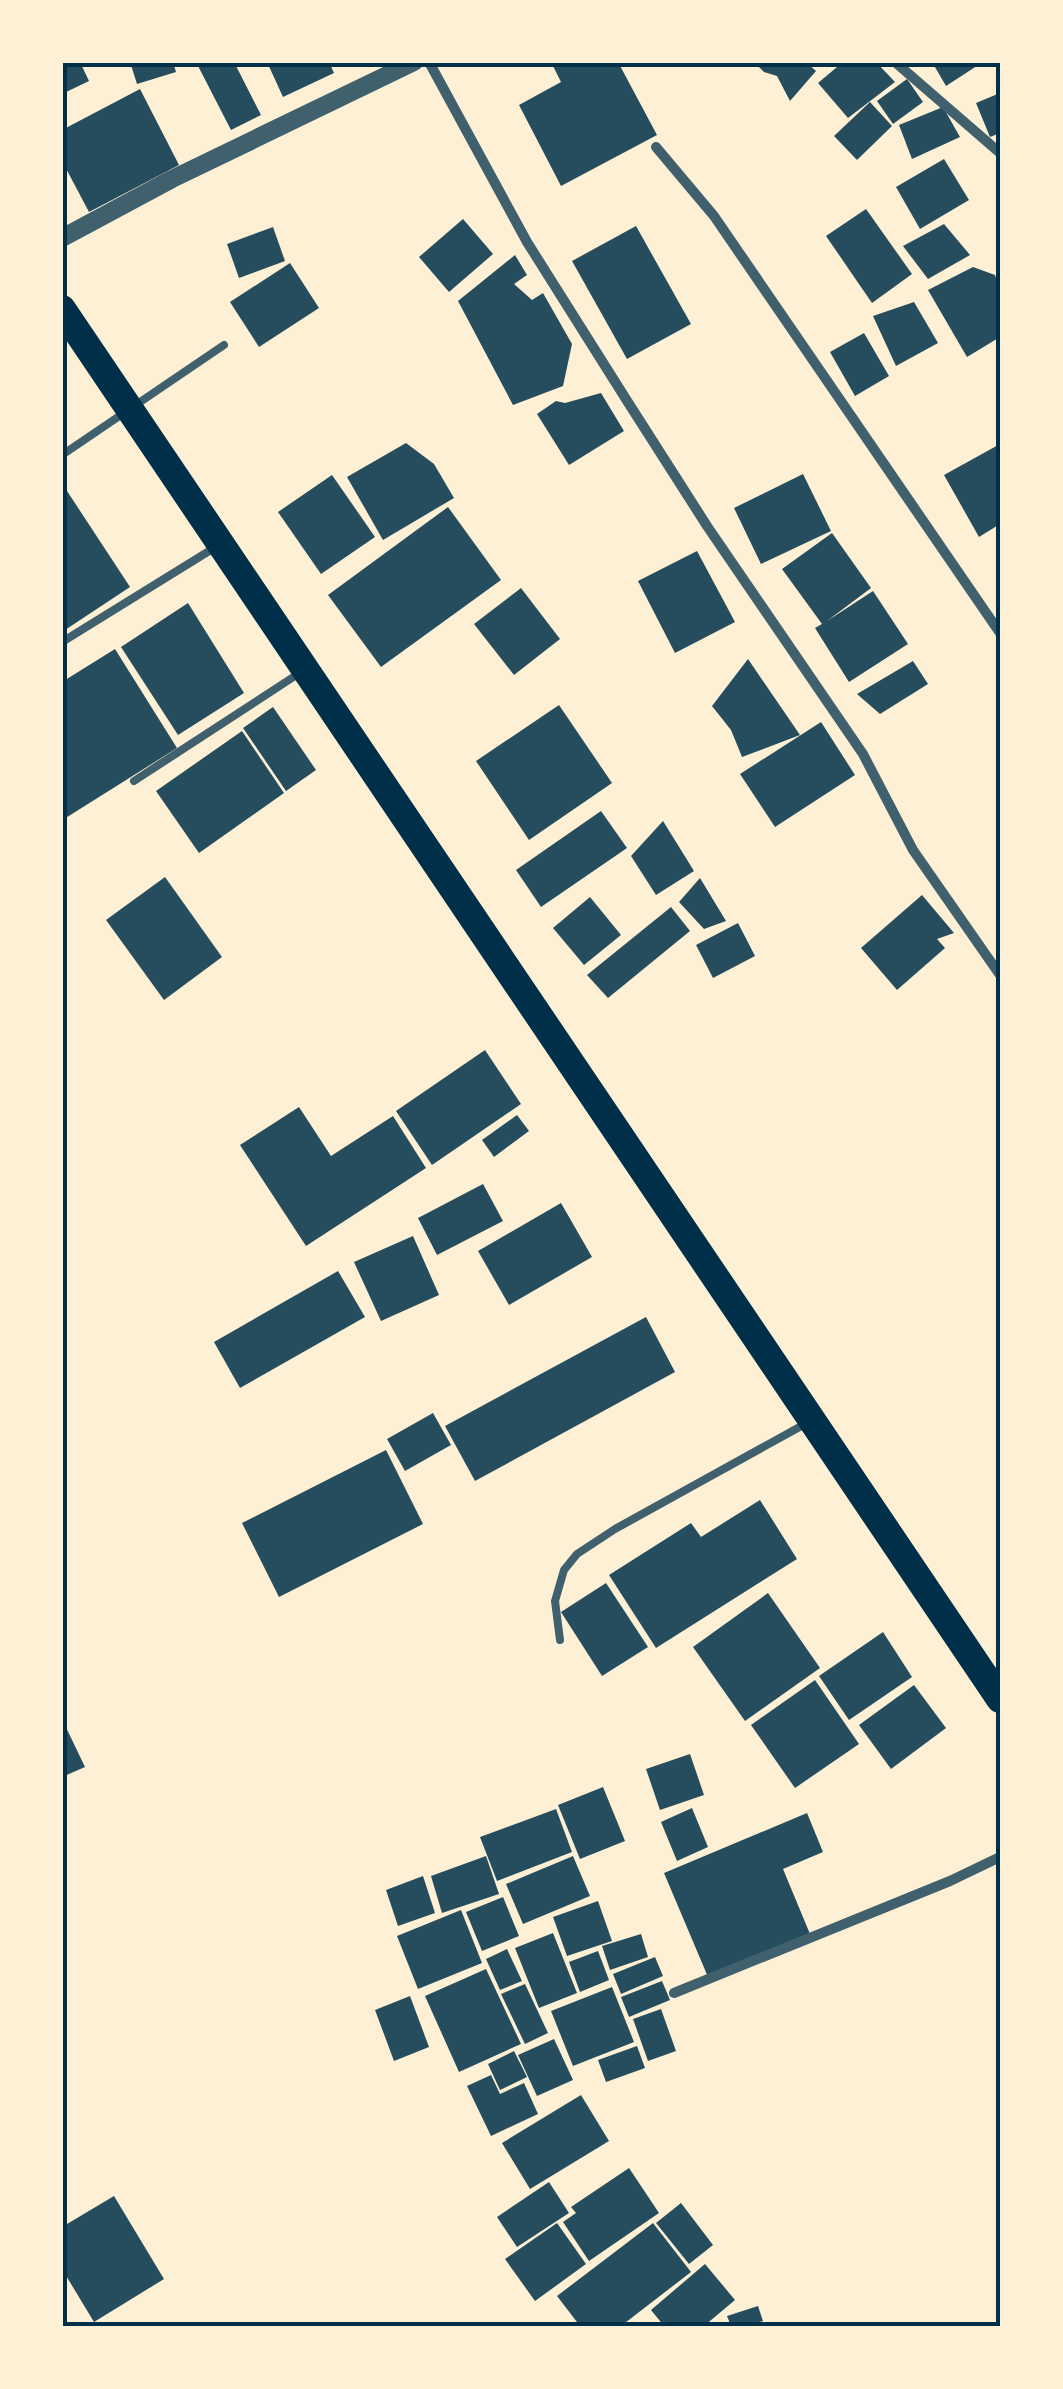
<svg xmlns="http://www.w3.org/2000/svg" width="1063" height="2389" font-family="Merriweather,serif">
  <rect width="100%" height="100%" fill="#fdf0d5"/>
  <g fill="#264d5e">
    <path d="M 62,62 L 80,62 L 89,81 L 62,94 Z"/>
    <path d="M 130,62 L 173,62 L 176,72 L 137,84 Z"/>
    <path d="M 196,62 L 234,62 L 261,115 L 231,130 Z"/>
    <path d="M 267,62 L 329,62 L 334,73 L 283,97 Z"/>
    <path d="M 555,62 L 618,62 L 657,135 L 561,186 L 519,105 L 561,82 L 552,64 Z"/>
    <path d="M 754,62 L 806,62 L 816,71 L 790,101 L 777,76 L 764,72 Z"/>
    <path d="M 843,62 L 876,62 L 895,82 L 848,118 L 818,83 Z"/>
    <path d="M 932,62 L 983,62 L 946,86 Z"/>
    <path d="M 907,79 L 923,102 L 893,124 L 877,101 Z"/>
    <path d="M 140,89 L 179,165 L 89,212 L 62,161 L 62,130 Z"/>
    <path d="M 1000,93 L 1000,133 L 990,137 L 976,103 Z"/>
    <path d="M 870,102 L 892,126 L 857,160 L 834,136 Z"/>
    <path d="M 943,107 L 960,137 L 912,159 L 899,125 Z"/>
    <path d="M 944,159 L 969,200 L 920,229 L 896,187 Z"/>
    <path d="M 866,209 L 912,274 L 872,303 L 826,236 Z"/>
    <path d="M 463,219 L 493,254 L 449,292 L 419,257 Z"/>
    <path d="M 944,224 L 970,255 L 928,279 L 903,246 Z"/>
    <path d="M 636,226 L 691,324 L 627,359 L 572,261 Z"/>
    <path d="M 273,227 L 285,261 L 239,278 L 227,244 Z"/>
    <path d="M 515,255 L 527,275 L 514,284 L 532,300 L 543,293 L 572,344 L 563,386 L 513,405 L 458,301 Z"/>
    <path d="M 290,263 L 319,308 L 259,347 L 230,302 Z"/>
    <path d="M 973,267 L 995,275 L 1000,291 L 1000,337 L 967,357 L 928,290 Z"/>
    <path d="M 914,302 L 938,343 L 896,366 L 873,316 Z"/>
    <path d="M 864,333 L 889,376 L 855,396 L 830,352 Z"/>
    <path d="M 601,393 L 624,431 L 569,465 L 537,414 L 556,401 L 565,403 Z"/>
    <path d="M 406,443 L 434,464 L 454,498 L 383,540 L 347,477 Z"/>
    <path d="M 1000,444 L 1000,524 L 979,537 L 944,475 Z"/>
    <path d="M 803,474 L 831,531 L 761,564 L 734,508 Z"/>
    <path d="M 332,475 L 375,537 L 321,574 L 278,512 Z"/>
    <path d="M 67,491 L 130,587 L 62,632 L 62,494 Z"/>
    <path d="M 448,507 L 501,580 L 381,667 L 328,595 Z"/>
    <path d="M 832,533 L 871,588 L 827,621 L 873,591 L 908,644 L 849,682 L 815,628 L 822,624 L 782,569 Z"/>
    <path d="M 697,551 L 735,622 L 675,653 L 638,581 Z"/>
    <path d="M 521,588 L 560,639 L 514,675 L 474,624 Z"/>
    <path d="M 188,603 L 244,693 L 178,735 L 121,647 Z"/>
    <path d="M 115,649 L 177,748 L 64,819 L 62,682 Z"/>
    <path d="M 748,659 L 800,735 L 742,757 L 731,730 L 712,706 Z"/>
    <path d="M 913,661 L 928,684 L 880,714 L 857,694 Z"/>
    <path d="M 559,705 L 612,783 L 529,840 L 476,761 Z"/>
    <path d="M 273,707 L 316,770 L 286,791 L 243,728 Z"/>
    <path d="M 821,722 L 855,775 L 775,827 L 740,774 Z"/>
    <path d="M 242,731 L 284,793 L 199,853 L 156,791 Z"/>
    <path d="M 601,811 L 627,848 L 541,907 L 516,870 Z"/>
    <path d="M 663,821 L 694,871 L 656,895 L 631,856 Z"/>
    <path d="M 165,877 L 222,957 L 164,1000 L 106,920 Z"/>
    <path d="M 700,878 L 726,921 L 704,929 L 679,902 Z"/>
    <path d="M 922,895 L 954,933 L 937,939 L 945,948 L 897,990 L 861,948 Z"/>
    <path d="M 590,897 L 621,935 L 584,965 L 553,928 Z"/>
    <path d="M 671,907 L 690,931 L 608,998 L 587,975 Z"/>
    <path d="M 738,923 L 755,956 L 713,978 L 696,945 Z"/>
    <path d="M 485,1050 L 521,1104 L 432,1165 L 396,1111 Z"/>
    <path d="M 299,1107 L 331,1156 L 393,1116 L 426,1168 L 306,1246 L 240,1145 Z"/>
    <path d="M 517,1115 L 529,1131 L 494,1157 L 482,1140 Z"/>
    <path d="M 483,1184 L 503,1221 L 437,1255 L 418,1218 Z"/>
    <path d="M 561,1203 L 592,1257 L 509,1305 L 478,1251 Z"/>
    <path d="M 413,1236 L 439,1295 L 381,1321 L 354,1262 Z"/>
    <path d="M 338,1271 L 365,1317 L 240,1388 L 214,1342 Z"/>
    <path d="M 646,1317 L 675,1372 L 475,1481 L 445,1426 Z"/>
    <path d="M 433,1413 L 451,1445 L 405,1471 L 387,1439 Z"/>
    <path d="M 386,1450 L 423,1524 L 279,1597 L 242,1523 Z"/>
    <path d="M 760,1500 L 797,1559 L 656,1648 L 609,1575 L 691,1523 L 701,1537 Z"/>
    <path d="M 606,1583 L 648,1647 L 602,1676 L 561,1612 Z"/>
    <path d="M 768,1593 L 820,1668 L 745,1721 L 693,1647 Z"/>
    <path d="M 883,1632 L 912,1677 L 849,1720 L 819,1676 Z"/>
    <path d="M 815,1680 L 859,1744 L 795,1788 L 751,1725 Z"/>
    <path d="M 914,1685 L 946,1728 L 891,1769 L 859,1725 Z"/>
    <path d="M 62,1719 L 85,1767 L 62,1777 Z"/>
    <path d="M 690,1754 L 704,1795 L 660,1810 L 646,1769 Z"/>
    <path d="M 603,1787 L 625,1841 L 580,1859 L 558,1805 Z"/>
    <path d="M 692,1808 L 708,1847 L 677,1861 L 661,1822 Z"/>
    <path d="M 556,1809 L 572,1852 L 497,1881 L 480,1837 Z"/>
    <path d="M 807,1813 L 823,1852 L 783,1869 L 810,1934 L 708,1977 L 664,1873 Z"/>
    <path d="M 486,1856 L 499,1894 L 442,1913 L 431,1876 Z"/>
    <path d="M 573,1856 L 590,1896 L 523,1924 L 506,1884 Z"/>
    <path d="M 423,1876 L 435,1913 L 398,1926 L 386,1890 Z"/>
    <path d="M 503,1897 L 519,1936 L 482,1951 L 466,1912 Z"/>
    <path d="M 598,1901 L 612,1941 L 567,1956 L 553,1917 Z"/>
    <path d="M 461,1910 L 482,1963 L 418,1989 L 397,1936 Z"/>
    <path d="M 553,1933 L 577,1993 L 539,2008 L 515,1948 Z"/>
    <path d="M 641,1934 L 648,1957 L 610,1970 L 602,1946 Z"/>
    <path d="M 507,1949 L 522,1981 L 500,1990 L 486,1959 Z"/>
    <path d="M 598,1951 L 609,1980 L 580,1992 L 569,1962 Z"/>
    <path d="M 655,1957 L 663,1976 L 621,1994 L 613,1974 Z"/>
    <path d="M 486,1969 L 521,2044 L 459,2072 L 425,1996 Z"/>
    <path d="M 662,1981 L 670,2000 L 629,2017 L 621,1997 Z"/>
    <path d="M 525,1984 L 548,2033 L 525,2044 L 501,1994 Z"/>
    <path d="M 612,1987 L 634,2042 L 573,2066 L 551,2011 Z"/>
    <path d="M 410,1996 L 429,2047 L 394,2061 L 375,2010 Z"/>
    <path d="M 661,2009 L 676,2051 L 648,2061 L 633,2019 Z"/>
    <path d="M 554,2039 L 573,2080 L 537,2096 L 518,2055 Z"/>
    <path d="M 637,2046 L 645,2068 L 606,2082 L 598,2060 Z"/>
    <path d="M 514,2051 L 527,2077 L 500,2090 L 488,2064 Z"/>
    <path d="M 491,2075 L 500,2094 L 524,2083 L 538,2114 L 491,2136 L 467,2086 Z"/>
    <path d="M 581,2095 L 609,2141 L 530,2189 L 502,2143 Z"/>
    <path d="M 629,2168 L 659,2213 L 589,2261 L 563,2222 L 576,2213 L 571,2207 Z"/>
    <path d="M 549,2182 L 569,2213 L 517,2247 L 497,2217 Z"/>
    <path d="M 114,2196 L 164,2279 L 94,2322 L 62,2269 L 62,2227 Z"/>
    <path d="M 681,2203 L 713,2245 L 689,2264 L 656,2223 Z"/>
    <path d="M 557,2223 L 586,2264 L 535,2301 L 505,2259 Z"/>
    <path d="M 653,2223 L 691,2272 L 621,2326 L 580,2326 L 557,2296 Z"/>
    <path d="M 705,2264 L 735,2300 L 704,2326 L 664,2326 L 651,2310 Z"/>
    <path d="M 758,2306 L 763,2321 L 746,2326 L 731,2326 L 727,2316 Z"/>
  </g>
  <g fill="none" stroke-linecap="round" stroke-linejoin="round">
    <g stroke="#3f606c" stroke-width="8">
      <path d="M 62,455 L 224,345"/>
      <path d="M 62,642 L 214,548"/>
      <path d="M 134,781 L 298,674"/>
      <path d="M 560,1640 L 555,1601 L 564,1570 L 577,1554 L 615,1529 L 805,1424"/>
    </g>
    <g stroke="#3f606c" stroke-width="10">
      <path d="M 429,62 L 527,242 L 624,396 L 707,526 L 863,754 L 913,850 L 1000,975"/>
      <path d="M 895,62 L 1000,153"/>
      <path d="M 656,147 L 714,216 L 1000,633"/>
      <path d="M 674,1993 L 950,1881 L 1000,1857"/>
    </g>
    <path stroke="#3f606c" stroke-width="18" d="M 62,238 L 172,179 L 414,62"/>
    <path stroke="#003049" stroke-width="28" d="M 62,309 L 1000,1699"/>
  </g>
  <rect width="1063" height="2389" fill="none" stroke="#fdf0d5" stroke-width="130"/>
  <rect x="65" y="65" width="933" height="2259" fill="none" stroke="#003049" stroke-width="4"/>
</svg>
